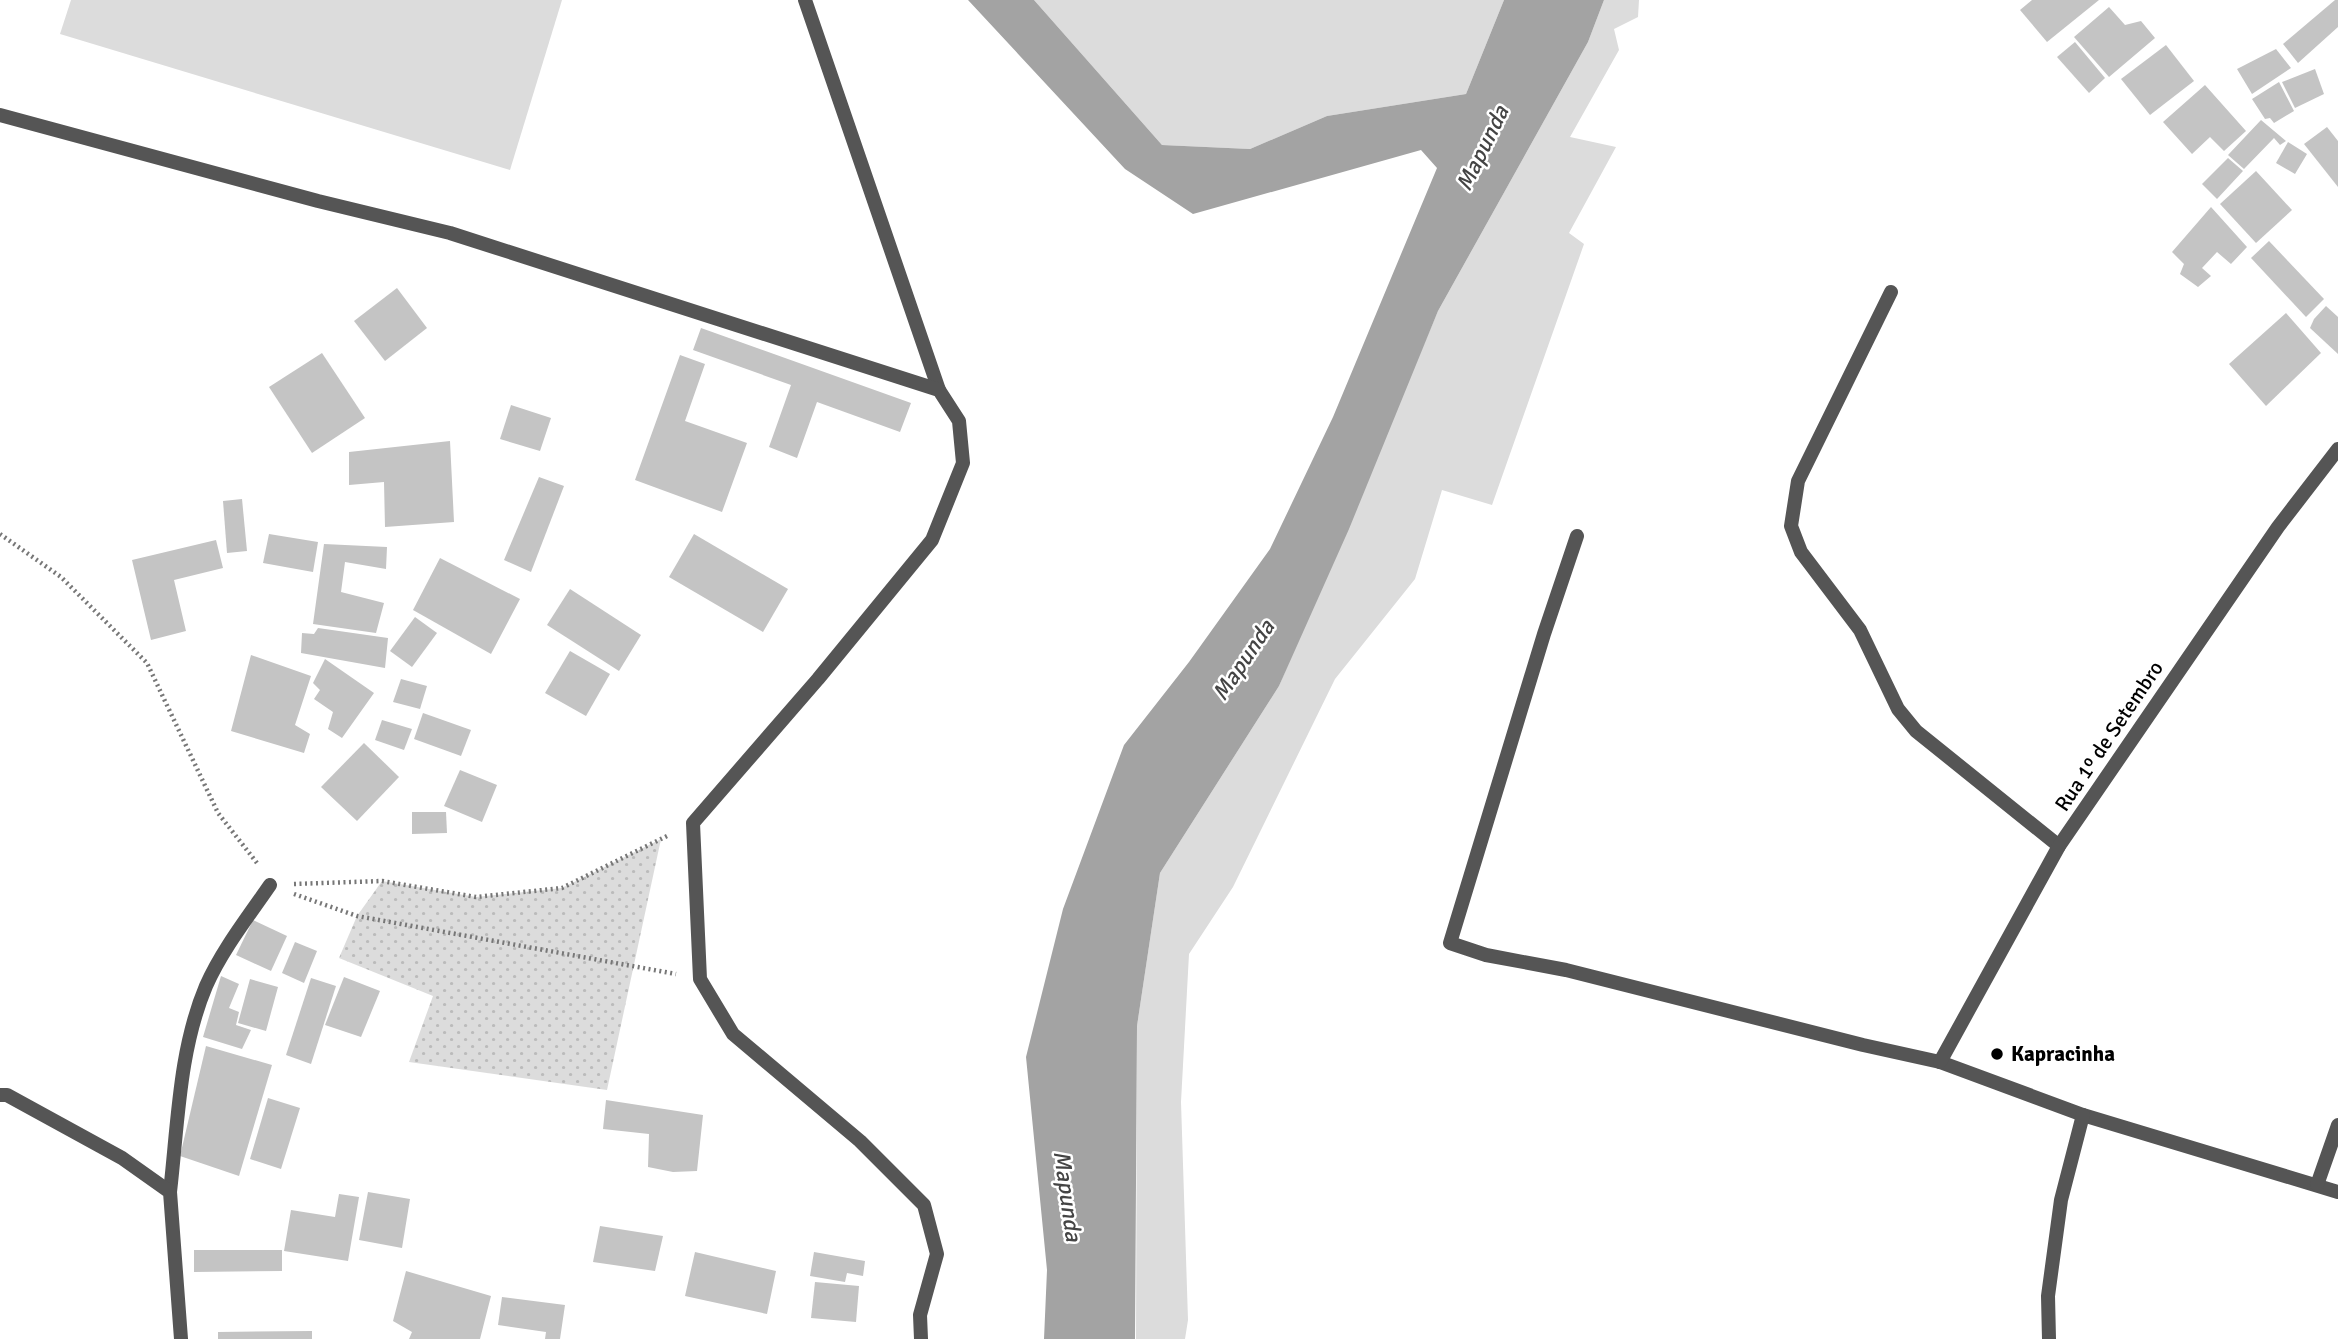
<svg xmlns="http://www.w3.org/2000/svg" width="2338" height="1339" font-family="Signika,sans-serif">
  <defs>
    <pattern id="park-dots" width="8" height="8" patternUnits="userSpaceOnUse" patternTransform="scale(1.75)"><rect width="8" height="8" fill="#dcdcdc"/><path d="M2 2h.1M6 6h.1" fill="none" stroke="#bbb" stroke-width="1.8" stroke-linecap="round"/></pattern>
  </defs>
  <rect width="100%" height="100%" fill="#fff"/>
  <g fill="#dcdcdc">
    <path d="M 71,0 L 562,0 L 510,170 L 60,34 Z"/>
    <path d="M 1034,0 L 1504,0 L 1466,94 L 1327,116 L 1250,149 L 1162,145 Z"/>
    <path d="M 1604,0 L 1639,0 L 1638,17 L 1614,29 L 1619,50 L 1570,137 L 1616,147 L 1569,233 L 1584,244 L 1492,505 L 1442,490 L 1415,579 L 1335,679 L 1233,887 L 1189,954 L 1181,1102 L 1188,1320 L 1185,1339 L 1136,1339 L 1137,1026 L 1160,873 L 1279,686 L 1438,311 L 1588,42 Z"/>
  </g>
  <path fill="url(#park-dots)" d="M 661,839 L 607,1090 L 409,1062 L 433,996 L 339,958 L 357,916 L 382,881 L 476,897 L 562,888 Z"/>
  <path fill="#a3a3a3" d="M 968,0 L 1034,0 L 1162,145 L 1250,149 L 1327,116 L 1466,94 L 1504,0 L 1604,0 L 1588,42 L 1438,311 L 1349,529 L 1279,686 L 1160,873 L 1137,1026 L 1135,1339 L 1044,1339 L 1047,1270 L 1026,1057 L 1063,909 L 1124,745 L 1189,662 L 1270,549 L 1333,417 L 1437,168 L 1421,150 L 1193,214 L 1125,169 Z"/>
  <g fill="#c4c4c4">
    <path d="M 2032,0 L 2099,0 L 2047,42 L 2020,10 Z"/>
    <path d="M 2335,0 L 2338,0 L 2338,27 L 2298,63 L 2283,44 Z"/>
    <path d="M 2109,7 L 2125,25 L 2141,21 L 2155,38 L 2109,77 L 2074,37 Z"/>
    <path d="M 2075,42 L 2105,78 L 2089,93 L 2057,57 Z"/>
    <path d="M 2166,45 L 2194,81 L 2150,115 L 2121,79 Z"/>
    <path d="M 2276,49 L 2291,68 L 2252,94 L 2237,69 Z"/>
    <path d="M 2315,69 L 2324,94 L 2295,108 L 2282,82 Z"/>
    <path d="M 2279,82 L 2294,111 L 2274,123 L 2270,118 L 2265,119 L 2252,99 Z"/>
    <path d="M 2205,85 L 2246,131 L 2224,151 L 2210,137 L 2192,154 L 2163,122 Z"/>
    <path d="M 2261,120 L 2286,141 L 2280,145 L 2274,138 L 2244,169 L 2228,155 Z"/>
    <path d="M 2327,127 L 2338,141 L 2338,187 L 2304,144 Z"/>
    <path d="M 2288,142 L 2307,154 L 2295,174 L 2276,163 Z"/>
    <path d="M 2228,158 L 2243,171 L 2217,199 L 2202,184 Z"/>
    <path d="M 2256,171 L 2292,210 L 2256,243 L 2220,204 Z"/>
    <path d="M 2211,207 L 2247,247 L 2231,264 L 2217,252 L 2202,268 L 2211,276 L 2198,287 L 2180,274 L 2184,264 L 2172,252 Z"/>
    <path d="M 2269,241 L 2324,299 L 2306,317 L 2251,258 Z"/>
    <path d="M 397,288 L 427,328 L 385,361 L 354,321 Z"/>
    <path d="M 2326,306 L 2338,317 L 2338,354 L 2310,328 L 2314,319 Z"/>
    <path d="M 2286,313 L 2321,353 L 2266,406 L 2229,364 Z"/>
    <path d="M 701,328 L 911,403 L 900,432 L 817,402 L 797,458 L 769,447 L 791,385 L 693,350 Z"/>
    <path d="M 322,353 L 365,418 L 312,453 L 269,387 Z"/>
    <path d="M 680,355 L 705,364 L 685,421 L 747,443 L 722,512 L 635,480 Z"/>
    <path d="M 511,405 L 551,418 L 540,451 L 500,439 Z"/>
    <path d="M 450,441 L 454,522 L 385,527 L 384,482 L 349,485 L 349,452 Z"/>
    <path d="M 539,477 L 564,486 L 531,572 L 504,560 Z"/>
    <path d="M 242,499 L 247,551 L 227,553 L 223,501 Z"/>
    <path d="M 269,534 L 318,542 L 313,572 L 263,563 Z"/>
    <path d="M 694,534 L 788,589 L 763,632 L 669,577 Z"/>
    <path d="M 216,540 L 223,568 L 174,580 L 186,631 L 151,640 L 132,560 Z"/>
    <path d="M 324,544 L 387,547 L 386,569 L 345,562 L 341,592 L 384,603 L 376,633 L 313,624 Z"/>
    <path d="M 440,558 L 520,599 L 491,654 L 413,610 Z"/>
    <path d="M 570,589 L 641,635 L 619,671 L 547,625 Z"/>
    <path d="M 415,617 L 437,633 L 412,667 L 390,651 Z"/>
    <path d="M 318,628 L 388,638 L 385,668 L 301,653 L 302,633 L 314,634 Z"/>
    <path d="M 570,651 L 610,674 L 586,716 L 545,693 Z"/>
    <path d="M 251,655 L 311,676 L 295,725 L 310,734 L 304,753 L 231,731 Z"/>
    <path d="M 325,659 L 374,693 L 342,738 L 328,729 L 333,712 L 314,699 L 320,690 L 313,683 Z"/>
    <path d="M 401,679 L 427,686 L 420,709 L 393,702 Z"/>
    <path d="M 423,713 L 471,730 L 461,756 L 414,739 Z"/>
    <path d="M 382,720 L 412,729 L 404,750 L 375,740 Z"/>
    <path d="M 364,743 L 399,777 L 357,821 L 321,787 Z"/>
    <path d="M 460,770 L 497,785 L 482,822 L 444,806 Z"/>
    <path d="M 412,812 L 446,812 L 447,833 L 412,834 Z"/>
    <path d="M 253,920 L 287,936 L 271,971 L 236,955 Z"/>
    <path d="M 295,942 L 317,951 L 304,983 L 282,973 Z"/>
    <path d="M 221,976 L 239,984 L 229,1008 L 239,1012 L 236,1025 L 251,1030 L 242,1049 L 203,1037 Z"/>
    <path d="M 344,977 L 380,991 L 361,1037 L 325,1025 Z"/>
    <path d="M 311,978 L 336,986 L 311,1064 L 286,1055 Z"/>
    <path d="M 250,979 L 278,987 L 266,1031 L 238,1023 Z"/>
    <path d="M 206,1046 L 272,1065 L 239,1176 L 180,1156 Z"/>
    <path d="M 268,1098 L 300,1108 L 281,1169 L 250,1159 Z"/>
    <path d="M 606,1100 L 703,1115 L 697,1171 L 673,1172 L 648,1167 L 649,1134 L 603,1129 Z"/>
    <path d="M 368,1192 L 410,1199 L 402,1248 L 359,1240 Z"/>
    <path d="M 339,1194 L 359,1197 L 348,1261 L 284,1251 L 291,1210 L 335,1217 Z"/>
    <path d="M 600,1226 L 663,1236 L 655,1271 L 593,1262 Z"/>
    <path d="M 194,1250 L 282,1250 L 282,1271 L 194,1272 Z"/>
    <path d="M 695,1252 L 776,1271 L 767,1314 L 685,1296 Z"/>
    <path d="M 814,1252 L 865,1261 L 863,1276 L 847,1273 L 845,1282 L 810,1276 Z"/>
    <path d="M 406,1271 L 491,1296 L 480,1339 L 409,1339 L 412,1332 L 393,1321 Z"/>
    <path d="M 815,1282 L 859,1286 L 856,1322 L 811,1318 Z"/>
    <path d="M 502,1297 L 565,1305 L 560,1339 L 545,1339 L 546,1332 L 498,1325 Z"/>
    <path d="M 312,1331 L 312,1339 L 218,1339 L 218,1332 Z"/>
  </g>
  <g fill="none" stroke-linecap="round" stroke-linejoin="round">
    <g stroke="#777" stroke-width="4.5" stroke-dasharray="2 3.5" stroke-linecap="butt">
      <path d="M 0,534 L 61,577 L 147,663 L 218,813 L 257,863"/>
      <path d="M 294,884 L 382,881 L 476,897 L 562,888 L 667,836"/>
      <path d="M 294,894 L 357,916 L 676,974"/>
    </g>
    <g stroke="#555" stroke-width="14">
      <path d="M 805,0 L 939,390"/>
      <path d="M 1891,292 L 1798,481 L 1791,526 L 1801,552 L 1860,630 L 1898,709 L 1916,731 L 2059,846"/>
      <path d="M 170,1192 C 178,1123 179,1050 206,986 C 222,950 248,917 270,885"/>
    </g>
    <g stroke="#555" stroke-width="14">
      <path d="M 0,115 L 318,201 L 450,233 L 939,390 L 959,421 L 963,463 L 932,540 L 818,679 L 693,823 L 700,979 L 733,1034 L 860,1141 L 924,1205 L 937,1254 L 920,1315 L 921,1339"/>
      <path d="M 1577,536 L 1544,634 L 1450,943 L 1486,955 L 1566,970 L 1863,1045 L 1940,1062 L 2083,1115 L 2338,1192"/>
      <path d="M 1940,1062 L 2059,846 L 2278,527 L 2338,449"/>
      <path d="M 0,1095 L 7,1095 L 122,1158 L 170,1192 L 181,1339"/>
      <path d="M 2317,1185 L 2338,1125"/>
      <path d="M 2049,1339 L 2048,1296 L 2061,1200 L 2083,1115"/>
    </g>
  </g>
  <circle fill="#000" stroke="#fff" stroke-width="2.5" cx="1997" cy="1054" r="7"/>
  <g text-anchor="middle" stroke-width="5" stroke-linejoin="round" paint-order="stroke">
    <g font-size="21" fill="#000" stroke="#fff">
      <text transform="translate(2109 736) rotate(-56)" y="7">Rua 1º de Setembro</text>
    </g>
    <g font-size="21" font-weight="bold" fill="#000" stroke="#fff" text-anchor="start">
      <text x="2011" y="1061">Kapracinha</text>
    </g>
    <g font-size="23" font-style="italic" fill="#444" stroke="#fff">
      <text transform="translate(1482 148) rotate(-64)" y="8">Mapunda</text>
      <text transform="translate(1243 660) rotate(-56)" y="8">Mapunda</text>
      <text transform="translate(1068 1196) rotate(82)" y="8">Mapunda</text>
    </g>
  </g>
</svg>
